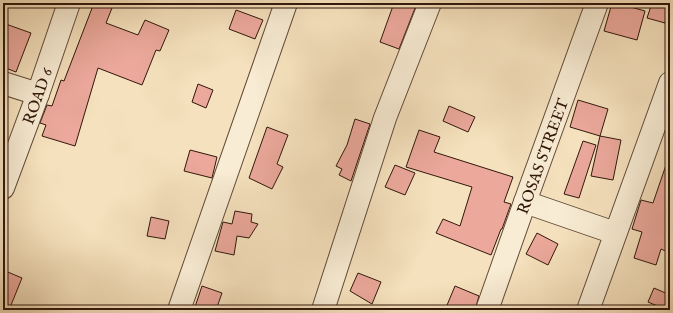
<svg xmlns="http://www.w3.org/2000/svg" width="673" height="313" font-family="'IM FELL English',serif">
  <rect width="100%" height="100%" fill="#f5e1bd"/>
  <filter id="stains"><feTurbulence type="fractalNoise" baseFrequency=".005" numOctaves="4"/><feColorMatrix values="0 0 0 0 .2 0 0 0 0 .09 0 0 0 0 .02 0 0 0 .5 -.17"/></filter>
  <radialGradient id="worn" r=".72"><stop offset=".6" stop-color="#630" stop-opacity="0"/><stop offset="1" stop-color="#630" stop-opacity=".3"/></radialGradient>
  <g fill="#eba89b" stroke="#31170b">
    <path d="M 94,3 L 114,3 L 106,23 L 138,35 L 145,20 L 169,30 L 160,51 L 156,50 L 142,85 L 98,68 L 75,146 L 42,136 L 46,125 L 40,123 L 47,105 L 52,106 L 61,80 L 64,81 Z"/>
    <path d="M 394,3 L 417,3 L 399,49 L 380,42 Z"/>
    <path d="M 612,3 L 617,3 L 645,11 L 637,40 L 604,31 Z"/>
    <path d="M 652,3 L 670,3 L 665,23 L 647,18 Z"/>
    <path d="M 236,10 L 263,20 L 255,39 L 229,29 Z"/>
    <path d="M 3,23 L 31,33 L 16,72 L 3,67 Z"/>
    <path d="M 198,84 L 213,90 L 206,108 L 192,102 Z"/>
    <path d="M 578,100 L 608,109 L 600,136 L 570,127 Z"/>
    <path d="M 449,106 L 475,117 L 468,132 L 443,121 Z"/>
    <path d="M 355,119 L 370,124 L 351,181 L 339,175 L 342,169 L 336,166 L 347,145 Z"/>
    <path d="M 267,127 L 288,135 L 277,164 L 283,167 L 272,189 L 249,178 Z"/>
    <path d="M 419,130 L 440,137 L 434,152 L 513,177 L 504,202 L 511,204 L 502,229 L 501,229 L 491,255 L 436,233 L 443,219 L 460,226 L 472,187 L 406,167 Z"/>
    <path d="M 600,136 L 621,140 L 613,180 L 591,176 Z"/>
    <path d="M 583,141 L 596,145 L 579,198 L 564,194 Z"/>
    <path d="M 190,150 L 217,157 L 212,178 L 184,171 Z"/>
    <path d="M 667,162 L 670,163 L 670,253 L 661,249 L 656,265 L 634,258 L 642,232 L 632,229 L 641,200 L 653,203 Z"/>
    <path d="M 395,165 L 415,173 L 405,195 L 385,187 Z"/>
    <path d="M 235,211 L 252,214 L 251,222 L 258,224 L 249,238 L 237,236 L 234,255 L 215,251 L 223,222 L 232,224 Z"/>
    <path d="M 151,217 L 169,221 L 165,239 L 147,236 Z"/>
    <path d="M 537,233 L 558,244 L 548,265 L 526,254 Z"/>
    <path d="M 3,270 L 22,278 L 9,310 L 3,310 Z"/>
    <path d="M 358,273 L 381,282 L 372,304 L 350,291 Z"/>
    <path d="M 202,286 L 222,293 L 216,310 L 194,310 Z"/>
    <path d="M 455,286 L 479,296 L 475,310 L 445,310 Z"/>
    <path d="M 654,288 L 670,295 L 670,310 L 667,310 L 648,302 Z"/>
  </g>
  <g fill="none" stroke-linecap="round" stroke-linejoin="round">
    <defs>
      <g id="street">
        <path d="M 3,83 L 38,94"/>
        <path d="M 3,188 L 38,94 L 69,3"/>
        <path d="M 525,202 L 615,233"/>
        <path d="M 179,310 L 286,3"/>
        <path d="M 323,310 L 385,118 L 430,3"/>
        <path d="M 487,310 L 525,202 L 597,3"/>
        <path d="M 588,310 L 670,83"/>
      </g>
    </defs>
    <use href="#street" stroke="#624a38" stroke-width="24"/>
    <use href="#street" stroke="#f8ecd4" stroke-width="22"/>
  </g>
  <g text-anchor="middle" stroke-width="3.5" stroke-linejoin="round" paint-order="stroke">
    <g font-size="16" fill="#31170b" stroke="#f8ecd4">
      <text transform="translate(37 96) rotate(-70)" y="6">ROAD 6</text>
      <text transform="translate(542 156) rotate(-70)" y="6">ROSAS STREET</text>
    </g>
  </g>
  <rect width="673" height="313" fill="none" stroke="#f5e1bd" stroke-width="16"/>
  <rect x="4" y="4" width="665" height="305" fill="none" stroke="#31170b" stroke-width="2"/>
  <rect x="8" y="8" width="657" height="297" fill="none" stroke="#31170b"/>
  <rect width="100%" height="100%" filter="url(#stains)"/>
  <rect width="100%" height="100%" fill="url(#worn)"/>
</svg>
